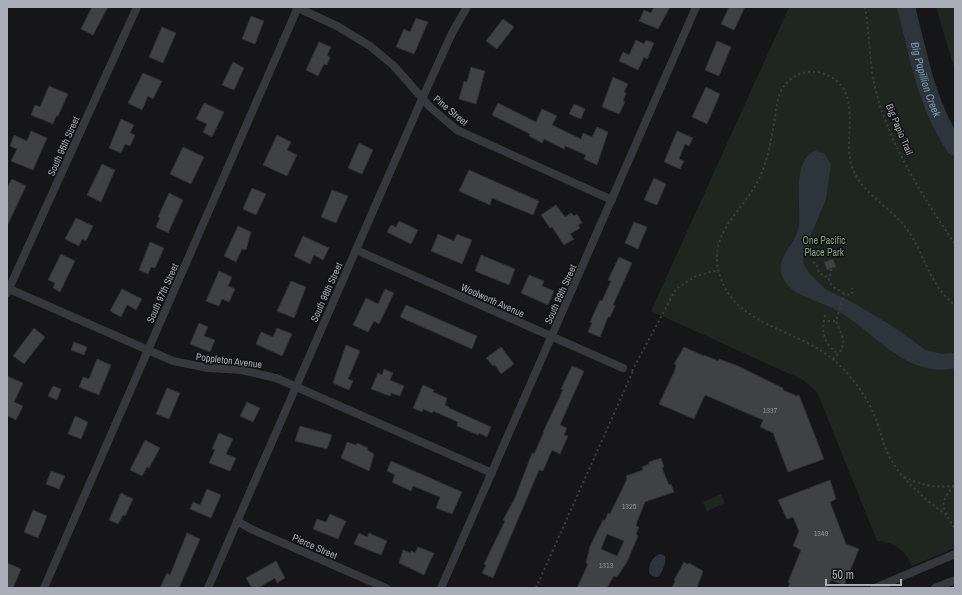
<svg xmlns="http://www.w3.org/2000/svg" width="962" height="595" font-family="'Archivo Narrow',sans-serif">
  <rect width="100%" height="100%" fill="#161618"/>
  <g fill="#1e261f">
    <path d="M 789,7 L 906,7 C 919,56 926,104 955,147 L 955,548 L 912,566 C 905,549 895,543 877,541 L 817,392 L 803,380 L 651,311 Z"/>
    <path d="M 936,7 L 955,7 L 955,71 Z"/>
    <path d="M 721,494 L 725,503 L 707,511 L 703,502 Z"/>
  </g>
  <g fill="#2c353c">
    <path d="M 814,151 L 824,153 L 831,164 L 826,199 L 810,237 L 810,250 L 805,252 L 803,255 L 804,265 L 810,274 L 825,289 L 852,302 L 892,326 L 926,350 L 942,354 L 955,353 L 955,368 C 940,372 927,369 914,364 C 885,352 864,325 836,310 C 821,301 793,297 784,280 C 772,257 797,246 799,225 C 801,205 792,162 814,151 Z"/>
    <path d="M 660,554 L 665,556 C 667,561 662,573 658,577 L 652,576 L 649,572 C 649,564 652,557 660,554 Z"/>
  </g>
  <g fill="none" stroke-linecap="round" stroke-linejoin="round">
    <path stroke="#2c353c" stroke-width="18" id="s1" d="M 906,7 C 919,56 926,104 955,147"/>
  </g>
  <g fill="#404145" stroke="#303034" fill-rule="evenodd">
    <path d="M 92,7 L 108,7 L 93,35 L 81,29 Z"/>
    <path d="M 654,7 L 670,7 L 658,29 L 639,21 L 644,10 L 651,13 Z"/>
    <path d="M 729,7 L 745,7 L 734,30 L 721,24 Z"/>
    <path d="M 251,16 L 264,21 L 255,44 L 242,39 Z"/>
    <path d="M 416,18 L 428,22 L 414,54 L 396,47 L 404,29 L 410,32 Z"/>
    <path d="M 503,19 L 514,27 L 497,49 L 486,41 Z"/>
    <path d="M 162,27 L 176,33 L 163,63 L 149,57 Z"/>
    <path d="M 636,40 L 644,44 L 646,40 L 654,43 L 647,59 L 644,57 L 638,70 L 619,61 L 623,52 L 629,55 Z"/>
    <path d="M 717,41 L 731,47 L 719,76 L 705,70 Z"/>
    <path d="M 319,42 L 331,47 L 327,55 L 330,57 L 327,65 L 324,64 L 318,76 L 306,70 Z"/>
    <path d="M 233,62 L 244,68 L 234,90 L 222,85 Z"/>
    <path d="M 471,67 L 485,71 L 476,104 L 459,99 L 464,81 L 467,82 Z"/>
    <path d="M 143,73 L 162,81 L 153,99 L 148,96 L 142,110 L 128,103 Z"/>
    <path d="M 613,77 L 628,84 L 624,92 L 626,93 L 623,101 L 625,102 L 619,114 L 602,107 Z"/>
    <path d="M 49,86 L 68,94 L 58,116 L 56,116 L 53,124 L 31,115 L 35,105 L 40,107 Z"/>
    <path d="M 706,87 L 720,94 L 707,124 L 692,117 Z"/>
    <path d="M 204,103 L 224,112 L 212,137 L 203,132 L 207,124 L 196,119 Z"/>
    <path d="M 498,103 L 536,122 L 542,109 L 557,116 L 552,125 L 581,139 L 583,133 L 592,137 L 597,127 L 608,132 L 597,165 L 584,159 L 586,155 L 565,146 L 564,149 L 544,139 L 542,143 L 529,136 L 530,134 L 492,115 Z"/>
    <path d="M 574,104 L 585,109 L 581,119 L 569,114 Z"/>
    <path d="M 121,119 L 134,125 L 130,133 L 135,135 L 130,146 L 125,144 L 121,153 L 109,148 Z"/>
    <path d="M 31,131 L 47,138 L 33,170 L 11,161 L 17,149 L 10,146 L 14,135 L 27,141 Z"/>
    <path d="M 677,131 L 693,138 L 689,146 L 685,144 L 679,159 L 684,161 L 680,169 L 664,162 Z"/>
    <path d="M 277,135 L 291,142 L 287,150 L 297,155 L 287,176 L 263,165 Z"/>
    <path d="M 359,143 L 373,150 L 362,174 L 348,168 Z"/>
    <path d="M 183,147 L 204,157 L 191,184 L 170,174 Z"/>
    <path d="M 102,164 L 115,170 L 101,202 L 87,195 Z"/>
    <path d="M 469,170 L 539,201 L 533,215 L 492,198 L 490,205 L 459,191 Z"/>
    <path d="M 654,178 L 666,184 L 657,205 L 644,200 Z"/>
    <path d="M 12,179 L 26,186 L 7,226 L 7,188 Z"/>
    <path d="M 252,188 L 266,194 L 256,215 L 243,209 Z"/>
    <path d="M 332,190 L 348,196 L 336,223 L 321,217 Z"/>
    <path d="M 169,193 L 183,200 L 168,233 L 156,227 L 160,218 L 158,217 Z"/>
    <path d="M 556,205 L 565,217 L 571,213 L 574,216 L 577,214 L 582,223 L 578,225 L 580,228 L 570,234 L 574,239 L 564,245 L 552,227 L 550,228 L 541,215 Z"/>
    <path d="M 76,218 L 93,226 L 86,241 L 82,239 L 79,246 L 65,239 Z"/>
    <path d="M 399,221 L 418,230 L 411,244 L 387,232 L 391,225 L 396,227 Z"/>
    <path d="M 634,222 L 647,227 L 638,249 L 625,243 Z"/>
    <path d="M 238,226 L 251,232 L 246,250 L 242,249 L 236,262 L 224,256 Z"/>
    <path d="M 438,234 L 454,241 L 457,234 L 472,240 L 462,264 L 431,251 Z"/>
    <path d="M 303,236 L 329,248 L 323,260 L 314,255 L 310,264 L 294,256 Z"/>
    <path d="M 150,242 L 164,248 L 155,268 L 151,267 L 148,274 L 139,270 Z"/>
    <path d="M 61,254 L 75,261 L 60,292 L 53,288 L 55,283 L 48,280 Z"/>
    <path d="M 481,255 L 515,269 L 509,285 L 475,271 Z"/>
    <path d="M 619,257 L 632,263 L 613,305 L 615,306 L 610,317 L 608,317 L 600,337 L 588,332 L 592,323 L 590,322 L 600,300 L 602,301 L 611,281 L 608,280 Z"/>
    <path d="M 833,259 L 836,267 L 827,270 L 824,262 Z"/>
    <path d="M 219,271 L 232,277 L 228,286 L 235,289 L 229,302 L 222,299 L 219,306 L 206,301 Z"/>
    <path d="M 529,275 L 544,281 L 542,286 L 554,291 L 548,305 L 521,293 Z"/>
    <path d="M 291,281 L 306,287 L 294,318 L 277,311 Z"/>
    <path d="M 122,289 L 142,299 L 136,310 L 127,305 L 121,317 L 110,311 Z"/>
    <path d="M 385,289 L 394,293 L 379,324 L 374,321 L 368,332 L 353,325 L 366,298 L 378,304 Z"/>
    <path d="M 406,305 L 477,336 L 472,349 L 400,317 Z"/>
    <path d="M 199,323 L 208,327 L 204,336 L 215,340 L 210,352 L 190,344 Z"/>
    <path d="M 34,328 L 45,337 L 24,364 L 13,356 Z"/>
    <path d="M 277,328 L 292,334 L 282,356 L 256,344 L 261,332 L 273,337 Z"/>
    <path d="M 74,342 L 87,347 L 84,355 L 71,350 Z"/>
    <path d="M 346,345 L 360,351 L 348,379 L 353,381 L 349,390 L 333,383 Z"/>
    <path d="M 501,347 L 514,364 L 501,374 L 495,365 L 493,366 L 486,358 Z"/>
    <path d="M 684,347 L 704,356 L 704,355 L 718,361 L 719,359 L 738,366 L 783,388 L 783,390 L 797,396 L 799,395 L 824,459 L 788,472 L 773,433 L 760,427 L 763,420 L 705,395 L 694,419 L 659,404 L 675,370 L 676,365 L 674,364 Z"/>
    <path d="M 97,359 L 111,365 L 99,395 L 79,387 L 83,377 L 89,379 Z"/>
    <path d="M 572,366 L 584,371 L 560,425 L 567,428 L 564,435 L 568,436 L 560,454 L 552,450 L 543,471 L 539,470 L 493,578 L 482,573 L 486,565 L 484,564 L 505,521 L 503,520 L 515,498 L 532,453 L 534,454 L 544,432 L 543,432 L 563,390 L 561,389 Z"/>
    <path d="M 384,369 L 393,373 L 390,380 L 404,386 L 400,396 L 391,393 L 390,396 L 371,389 L 378,373 L 382,375 Z"/>
    <path d="M 7,376 L 23,383 L 14,402 L 23,406 L 16,420 L 8,416 L 7,417 Z"/>
    <path d="M 423,385 L 434,390 L 433,392 L 447,398 L 445,405 L 449,407 L 449,408 L 491,427 L 487,437 L 479,433 L 478,435 L 457,426 L 458,422 L 433,411 L 432,413 L 423,409 L 422,412 L 413,408 Z"/>
    <path d="M 53,386 L 61,389 L 57,400 L 48,396 Z"/>
    <path d="M 167,388 L 180,393 L 169,419 L 156,414 Z"/>
    <path d="M 247,402 L 260,408 L 253,422 L 240,416 Z"/>
    <path d="M 75,416 L 88,422 L 81,439 L 68,434 Z"/>
    <path d="M 300,426 L 332,435 L 327,449 L 295,441 Z"/>
    <path d="M 219,433 L 233,439 L 226,454 L 236,458 L 230,471 L 209,463 L 215,450 L 212,449 Z"/>
    <path d="M 145,440 L 160,448 L 149,468 L 147,467 L 142,476 L 130,470 Z"/>
    <path d="M 347,442 L 356,445 L 357,443 L 368,448 L 367,450 L 374,454 L 369,471 L 341,458 Z"/>
    <path d="M 661,458 L 664,467 L 662,468 L 669,485 L 671,484 L 674,492 L 645,502 L 637,522 L 636,526 L 639,527 L 636,534 L 638,536 L 627,562 L 617,577 L 614,576 L 612,579 L 607,588 L 577,588 L 588,564 L 586,563 L 590,546 L 603,520 L 605,520 L 608,513 L 610,514 L 627,479 L 626,476 L 643,470 L 642,467 L 649,464 L 649,462 ZM 607,534 L 624,541 L 617,556 L 601,549 Z"/>
    <path d="M 391,461 L 462,492 L 452,514 L 436,508 L 440,497 L 413,486 L 411,491 L 392,482 L 395,475 L 387,471 Z"/>
    <path d="M 51,471 L 65,476 L 59,489 L 46,484 Z"/>
    <path d="M 830,480 L 836,499 L 830,502 L 846,544 L 859,549 L 844,585 L 831,580 L 827,588 L 788,588 L 790,583 L 788,582 L 801,550 L 793,546 L 799,531 L 793,517 L 787,519 L 778,500 Z"/>
    <path d="M 207,489 L 221,495 L 211,518 L 190,509 L 193,502 L 200,505 Z"/>
    <path d="M 121,493 L 133,499 L 125,516 L 123,515 L 118,524 L 109,520 Z"/>
    <path d="M 33,510 L 47,516 L 38,538 L 24,532 Z"/>
    <path d="M 330,514 L 346,521 L 338,539 L 313,529 L 317,519 L 326,522 Z"/>
    <path d="M 187,533 L 200,539 L 179,588 L 160,588 L 167,573 L 170,575 Z"/>
    <path d="M 359,533 L 367,537 L 369,533 L 387,541 L 381,555 L 354,544 Z"/>
    <path d="M 418,547 L 434,553 L 424,575 L 399,563 L 403,550 L 411,553 L 411,551 L 415,553 Z"/>
    <path d="M 276,561 L 285,578 L 277,583 L 275,578 L 258,588 L 252,588 L 246,578 Z"/>
    <path d="M 684,562 L 688,565 L 689,563 L 703,571 L 697,588 L 672,588 L 675,581 L 674,580 Z"/>
    <path d="M 7,563 L 21,569 L 13,588 L 7,588 Z"/>
  </g>
  <g fill="none" stroke-linecap="round" stroke-linejoin="round">
    <g stroke="#3d3f44" stroke-width="2" stroke-dasharray="2 3" stroke-linecap="butt">
      <path d="M 865,7 C 870,35 869,65 876,92 C 891,147 923,197 955,244"/>
      <path d="M 813,262 L 817,265 L 819,273 L 829,278"/>
      <path d="M 831,269 C 831,273 830,275 829,279 C 828,286 844,294 850,295 L 852,293 L 852,288"/>
      <path d="M 825,315 C 821,331 823,343 838,354"/>
      <path d="M 823,321 L 836,321"/>
      <path d="M 833,359 L 840,352 L 843,345 L 843,338 L 836,321 L 844,294"/>
      <path d="M 632,371 L 676,289 L 696,276 L 718,270"/>
      <path d="M 904,477 C 921,485 936,489 955,485"/>
      <path d="M 954,486 C 937,503 944,511 955,529"/>
      <path d="M 946,515 C 925,499 904,482 891,460 C 883,446 880,429 874,414 C 866,395 851,376 836,362 C 802,330 738,327 721,279 C 704,231 745,213 761,174 C 768,158 771,140 774,123 C 776,113 776,103 780,93 C 789,73 812,66 831,77 C 863,96 842,139 852,167 C 862,194 889,206 906,228 C 925,253 929,286 955,305"/>
      <path d="M 536,588 L 633,371"/>
    </g>
    <g stroke="#37383d" stroke-width="8">
      <path d="M 296,7 L 337,26 L 370,46 L 394,66 L 430,107 L 457,130 L 612,200"/>
      <path d="M 356,250 L 623,368"/>
      <path d="M 7,288 L 173,361 L 208,368 L 241,370 L 276,378 L 492,473"/>
      <path d="M 7,293 L 137,7"/>
      <path d="M 237,521 L 251,529 L 386,588"/>
      <path d="M 44,588 L 298,7"/>
      <path d="M 208,588 L 422,99 L 452,33 L 467,7"/>
      <path d="M 441,588 L 696,7"/>
      <path d="M 875,588 L 955,554"/>
      <path d="M 935,588 L 955,580"/>
    </g>
  </g>
  <g text-anchor="middle" stroke-width="3" stroke-linejoin="round" paint-order="stroke">
    <g font-size="8" fill="#8e929b">
      <text x="770" y="413">1337</text>
      <text x="629" y="509">1325</text>
      <text x="821" y="536">1349</text>
      <text x="606" y="568">1313</text>
    </g>
    <g font-size="10" fill="#a8adb8" stroke="#111113">
      <text transform="translate(451 110) rotate(40)" y="4">Pine Street</text>
      <text transform="translate(900 129) rotate(67)" y="4">Big Papio Trail</text>
      <text transform="translate(63 146) rotate(-66)" y="4">South 96th Street</text>
      <text transform="translate(326 292) rotate(-66)" y="4">South 98th Street</text>
      <text transform="translate(162 293) rotate(-66)" y="4">South 97th Street</text>
      <text transform="translate(560 294) rotate(-66)" y="4">South 99th Street</text>
      <text transform="translate(493 300) rotate(24)" y="4">Woolworth Avenue</text>
      <text transform="translate(229 360) rotate(7)" y="4">Poppleton Avenue</text>
      <text transform="translate(315 546) rotate(24)" y="4">Pierce Street</text>
    </g>
    <g font-size="10" fill="#7fa381" stroke="#111113">
      <text x="824" y="244">One Pacific<tspan x="824" dy="12">Place Park</tspan></text>
    </g>
    <g font-size="11" font-style="italic" fill="#7f9bb3" stroke="#111113">
      <text dy="4" stroke="none"><textPath href="#s1" startOffset="75">Big Papillion Creek</textPath></text>
    </g>
  </g>
  <rect width="962" height="595" fill="none" stroke="#a8adb8" stroke-width="16"/>
  <path d="M826 579v6h75v-6" fill="none" stroke="#a8adb8" stroke-width="2"/>
  <text x="832" y="579" font-size="12" fill="#a8adb8" stroke="#111113" stroke-width="3" paint-order="stroke">50 m</text>
</svg>
